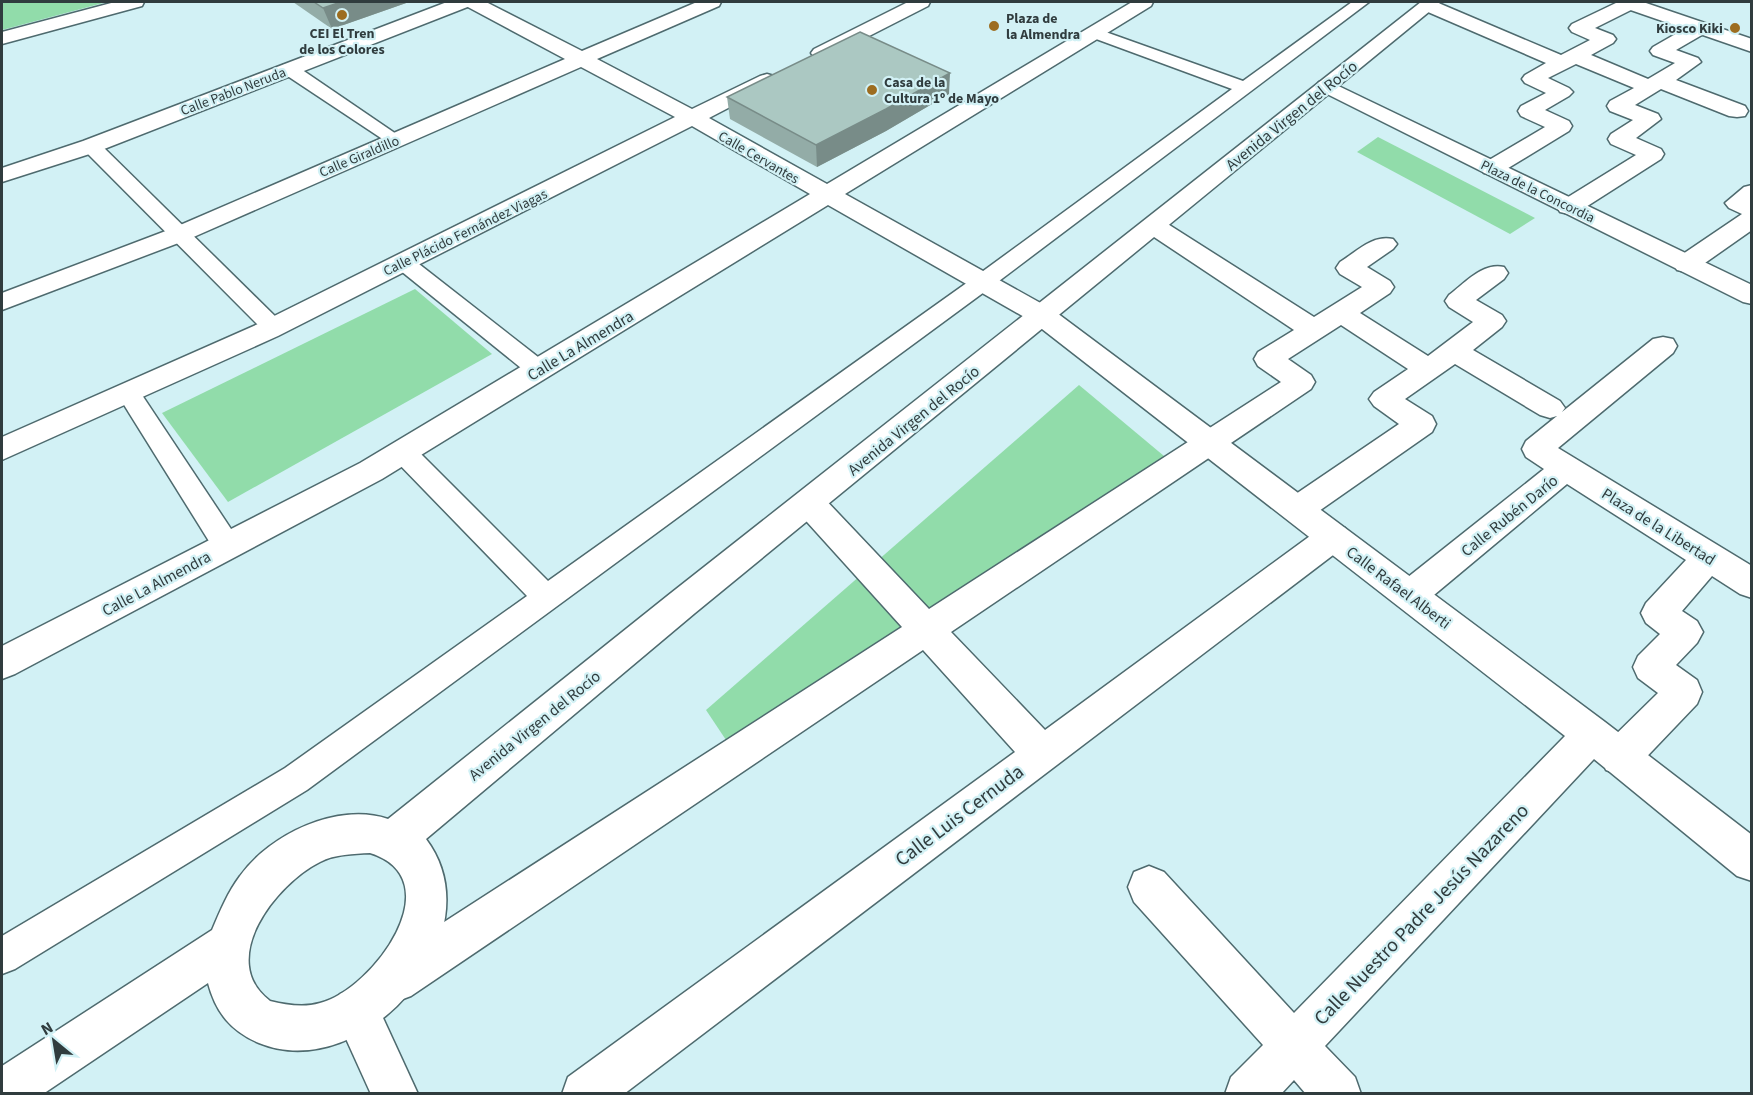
<svg xmlns="http://www.w3.org/2000/svg" width="1753" height="1095" font-family="'Source Sans 3',sans-serif">
  <rect width="100%" height="100%" fill="#d2f1f5"/>
  <g fill="#91dcaa">
    <path d="M 2,2 L 107,2 L 2,30 Z"/>
    <path d="M 1378,137 L 1535,218 L 1510,234 L 1357,152 Z"/>
    <path d="M 415,289 L 492,354 L 228,502 L 162,413 Z"/>
    <path d="M 1079,385 L 1170,461 L 726,740 L 706,710 Z"/>
  </g>
  <g fill="none" stroke-linecap="round" stroke-linejoin="round">
    <defs>
      <g id="service">
        <path d="M 1352,2 L 1369,2 L 991,287 L 307,790 L 15,969 L 2,974 L 2,936 L 285,768 L 527,596 L 394,459 L 391,452 L 394,445 L 403,443 L 412,445 L 548,581 L 975,277 L 1232,89 L 1088,36 L 1086,33 L 1088,30 L 1100,30 L 1243,81 Z"/>
        <path d="M 289,64 L 295,65 L 405,140 L 402,144 L 390,144 L 283,73 L 281,69 L 283,65 Z"/>
        <path d="M 91,140 L 98,142 L 281,322 L 284,327 L 281,332 L 273,334 L 265,332 L 84,150 L 82,146 L 84,142 Z"/>
        <path d="M 403,256 L 410,257 L 547,364 L 551,370 L 547,376 L 539,378 L 531,376 L 396,267 L 393,262 L 396,257 Z"/>
        <path d="M 128,384 L 136,386 L 237,538 L 240,546 L 237,554 L 227,557 L 217,554 L 116,392 L 120,386 Z"/>
      </g>
      <g id="pedestrian">
        <path d="M 447,2 L 472,2 L 470,6 L 99,151 L 2,182 L 2,168 L 83,141 Z"/>
        <path d="M 1421,2 L 1436,2 L 1561,55 L 1590,40 L 1572,32 L 1569,28 L 1572,24 L 1618,2 L 1638,2 L 1637,7 L 1595,28 L 1613,35 L 1616,39 L 1613,43 L 1591,55 L 1648,79 L 1675,63 L 1653,55 L 1650,51 L 1653,47 L 1693,24 L 1707,24 L 1710,28 L 1707,32 L 1676,50 L 1698,58 L 1701,62 L 1676,80 L 1745,106 L 1748,111 L 1745,116 L 1737,117 L 1729,116 L 1661,89 L 1635,105 L 1658,114 L 1661,119 L 1636,138 L 1661,149 L 1664,154 L 1661,159 L 1578,212 L 1569,214 L 1560,212 L 1557,207 L 1560,202 L 1636,155 L 1611,144 L 1608,139 L 1611,134 L 1633,120 L 1610,111 L 1607,106 L 1610,101 L 1634,88 L 1576,64 L 1548,78 L 1569,88 L 1573,92 L 1569,96 L 1545,110 L 1569,121 L 1572,126 L 1569,131 L 1500,173 L 1492,175 L 1484,173 L 1480,168 L 1484,163 L 1545,127 L 1521,116 L 1518,111 L 1521,106 L 1546,93 L 1525,83 L 1522,79 L 1525,75 L 1546,63 L 1421,9 L 1419,5 Z"/>
        <path d="M 1752,185 L 1752,230 L 1695,270 L 1686,272 L 1677,270 L 1673,264 L 1677,258 L 1742,214 L 1729,208 L 1725,203 L 1744,187 Z"/>
        <path d="M 1154,219 L 1163,221 L 1314,317 L 1362,287 L 1340,274 L 1336,268 L 1340,262 C 1356,252 1373,234 1393,239 L 1397,244 L 1393,249 L 1367,267 L 1390,281 L 1394,287 L 1390,293 L 1360,313 L 1428,356 L 1473,322 L 1449,307 L 1445,301 L 1449,295 C 1465,283 1483,262 1504,267 L 1508,273 L 1504,279 L 1476,300 L 1502,315 L 1506,321 L 1502,327 L 1473,350 L 1560,401 L 1565,408 L 1562,412 L 1653,339 L 1663,337 L 1673,339 L 1677,346 L 1673,353 L 1558,448 L 1752,566 L 1752,598 L 1740,594 L 1712,576 L 1682,611 L 1697,621 L 1703,632 L 1697,643 L 1676,665 L 1697,680 L 1702,692 L 1697,704 L 1634,770 L 1620,775 L 1606,770 L 1601,757 L 1606,744 L 1658,693 L 1638,678 L 1633,667 L 1638,656 L 1660,634 L 1646,623 L 1641,613 L 1646,603 L 1686,560 L 1567,484 L 1422,605 L 1410,609 L 1398,605 L 1393,595 L 1398,585 L 1544,469 L 1526,457 L 1522,449 L 1526,441 L 1557,416 L 1550,418 L 1540,415 L 1455,364 L 1405,399 L 1432,416 L 1436,424 L 1432,432 L 1309,518 L 1298,521 L 1287,518 L 1282,509 L 1287,500 L 1399,424 L 1374,406 L 1369,399 L 1374,392 L 1408,369 L 1341,325 L 1288,359 L 1311,375 L 1315,382 L 1311,389 L 951,632 L 1045,730 L 1321,528 L 1333,524 L 1345,528 L 1349,537 L 1345,546 L 624,1094 L 562,1094 L 568,1077 L 1015,752 L 923,650 L 411,996 L 395,1002 L 379,996 L 373,980 L 379,964 L 902,627 L 798,512 L 793,503 L 798,494 L 809,491 L 820,494 L 929,609 L 1281,382 L 1258,366 L 1254,359 L 1258,352 L 1294,330 L 1145,231 L 1142,226 L 1145,221 Z"/>
      </g>
      <g id="minor">
        <path d="M 115,2 L 144,2 L 142,6 L 2,44 L 2,32 Z"/>
        <path d="M 464,2 L 486,2 L 582,51 L 697,2 L 721,2 L 719,6 L 597,59 L 692,109 L 760,76 L 767,74 L 774,76 L 777,80 L 774,84 L 709,118 L 827,184 L 1132,2 L 1153,2 L 1151,6 L 845,194 L 1053,310 L 1605,722 L 1752,835 L 1752,881 L 1737,876 L 1594,759 L 1325,1046 L 1355,1077 L 1361,1094 L 1306,1094 L 1294,1080 L 1281,1094 L 1225,1094 L 1231,1077 L 1263,1045 L 1134,902 L 1128,887 L 1134,872 L 1149,866 L 1164,872 L 1294,1013 L 1565,736 L 1033,322 L 828,205 L 382,479 L 15,674 L 2,679 L 2,646 L 360,463 L 810,194 L 692,126 L 278,336 L 2,460 L 2,437 L 258,324 L 675,117 L 581,67 L 189,239 L 2,310 L 2,293 L 171,229 L 565,59 L 466,6 Z"/>
        <path d="M 908,2 L 930,2 L 928,6 L 828,57 L 814,57 L 811,53 L 814,49 Z"/>
        <path d="M 1617,2 L 1643,2 L 1752,39 L 1752,52 L 1619,6 Z"/>
        <path d="M 1326,80 L 1752,285 L 1752,304 L 1743,302 L 1319,90 L 1316,86 L 1319,82 Z"/>
        <path d="M 356,987 L 372,994 L 418,1094 L 371,1094 L 333,1010 L 340,994 Z"/>
      </g>
      <path id="tertiary" d="M 1421,2 L 1441,2 L 695,613 L 426,839 C 498,935 364,1086 259,1043 C 231,1031 216,1013 208,983 L 43,1094 L 2,1094 L 2,1066 L 212,930 C 220,911 228,892 240,876 C 270,834 338,802 388,819 L 671,593 ZM 370,853 C 453,879 374,989 320,1003 C 304,1008 286,1005 270,1001 C 216,960 276,884 320,862 C 335,854 354,854 370,853 Z"/>
    </defs>
    <use href="#service" stroke="#4e6a6e" stroke-width="3"/>
    <use href="#pedestrian" stroke="#4e6a6e" stroke-width="3"/>
    <use href="#minor" stroke="#4e6a6e" stroke-width="3"/>
    <use href="#tertiary" stroke="#4e6a6e" stroke-width="3"/>
    <use href="#service" fill="#fff" fill-rule="evenodd"/>
    <use href="#pedestrian" fill="#fff" fill-rule="evenodd"/>
    <use href="#minor" fill="#fff" fill-rule="evenodd"/>
    <use href="#tertiary" fill="#fff" fill-rule="evenodd"/>
  </g>
  <g fill="#93aca7">
    <path d="M 293,2 L 409,2 L 332,29 Z"/>
    <path d="M 949,94 L 886,131 L 817,167 L 730,119 L 727,97 Z"/>
  </g>
  <g fill="#788c88">
    <path d="M 341,2 L 409,2 L 332,29 L 323,8 Z"/>
    <path d="M 950,73 L 949,94 L 886,131 L 817,167 L 816,145 Z"/>
  </g>
  <g fill="#abc8c2" stroke="#788c88" stroke-width="1.5">
    <path d="M 314,2 L 341,2 L 323,8 Z"/>
    <path d="M 860,32 L 950,73 L 886,109 L 816,145 L 727,97 Z"/>
  </g>
  <g fill="#9d6d20" stroke="#d2f1f5" stroke-width="2">
    <circle cx="342" cy="15" r="6"/>
    <circle cx="994" cy="26" r="6"/>
    <circle cx="1735" cy="28" r="6"/>
    <circle cx="872" cy="90" r="6"/>
  </g>
  <g text-anchor="middle" stroke-width="4.5" stroke-linejoin="round" paint-order="stroke">
    <g font-size="14" font-weight="bold" fill="#303c3e" stroke="#d2f1f5" text-anchor="start">
      <text x="1006" y="23">Plaza de<tspan x="1006" dy="16">la Almendra</tspan></text>
      <text x="1723" y="33" text-anchor="end">Kiosco Kiki</text>
      <text x="342" y="38" text-anchor="middle">CEI El Tren<tspan x="342" dy="16">de los Colores</tspan></text>
      <text x="884" y="87">Casa de la<tspan x="884" dy="16">Cultura 1º de Mayo</tspan></text>
    </g>
    <g font-size="14" fill="#303c3e" stroke="#d2f1f5">
      <text transform="translate(233 91) rotate(-21)" y="5">Calle Pablo Neruda</text>
      <text transform="translate(359 156) rotate(-23)" y="5">Calle Giraldillo</text>
      <text transform="translate(759 157) rotate(30)" y="5">Calle Cervantes</text>
      <text transform="translate(1538 191) rotate(26)" y="5">Plaza de la Concordia</text>
      <text transform="translate(465 232) rotate(-26)" y="5">Calle Plácido Fernández Viagas</text>
    </g>
    <g font-size="16" fill="#303c3e" stroke="#d2f1f5">
      <text transform="translate(1291 115) rotate(-39)" y="6">Avenida Virgen del Rocío</text>
      <text transform="translate(580 345) rotate(-31)" y="6">Calle La Almendra</text>
      <text transform="translate(913 420) rotate(-39)" y="6">Avenida Virgen del Rocío</text>
      <text transform="translate(1509 515) rotate(-39)" y="6">Calle Rubén Darío</text>
      <text transform="translate(1659 526) rotate(32)" y="6">Plaza de la Libertad</text>
      <text transform="translate(156 583) rotate(-28)" y="6">Calle La Almendra</text>
      <text transform="translate(1399 587) rotate(37)" y="6">Calle Rafael Alberti</text>
      <text transform="translate(534 725) rotate(-39)" y="6">Avenida Virgen del Rocío</text>
    </g>
    <g font-size="20" fill="#303c3e" stroke="#d2f1f5">
      <text transform="translate(959 815) rotate(-37)" y="7">Calle Luis Cernuda</text>
      <text transform="translate(1421 914) rotate(-46)" y="7">Calle Nuestro Padre Jesús Nazareno</text>
    </g>
  </g>
  <rect width="1753" height="1095" fill="none" stroke="#303c3e" stroke-width="6"/>
  <g transform="translate(54 1041) rotate(330)" stroke="#d2f1f5" stroke-width="4.5" paint-order="stroke">
  <path d="M0-4.5L10 22L0 15L-10 22Z" fill="#303c3e"/>
  <text y="-9" font-size="16" font-weight="bold" text-anchor="middle" fill="#303c3e">N</text>
  </g>
</svg>
